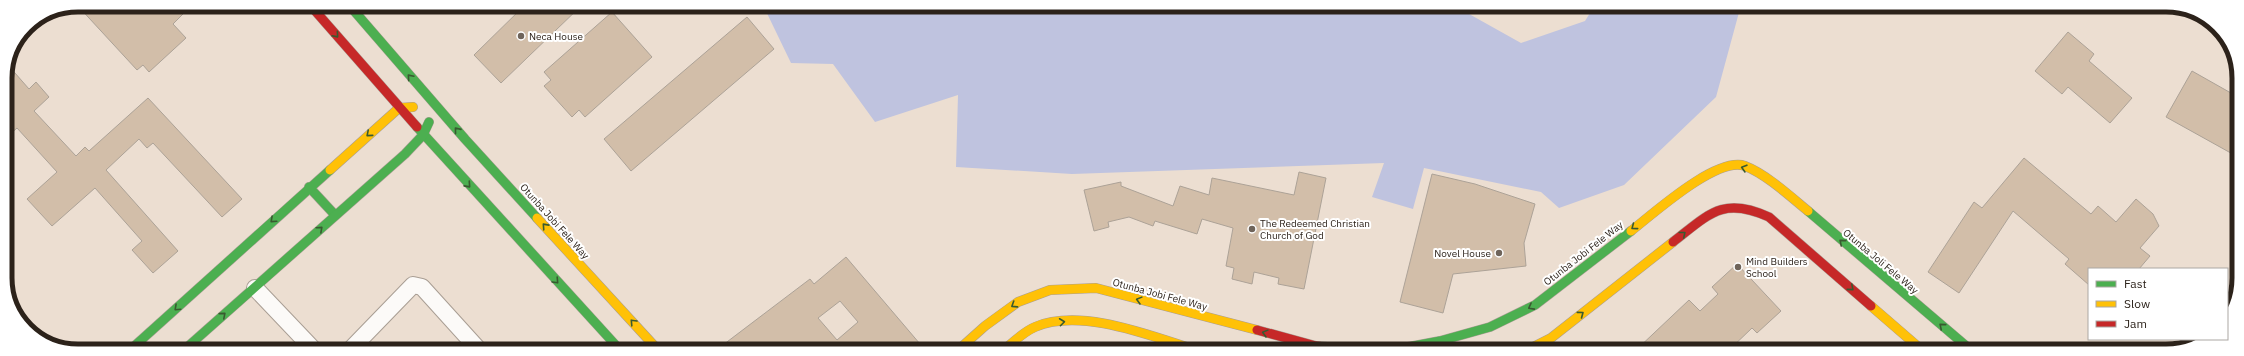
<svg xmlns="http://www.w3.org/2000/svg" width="2244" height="356" font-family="'IBM Plex Sans',sans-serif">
  <rect width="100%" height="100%" fill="#ecded1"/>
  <path fill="#bfc3df" d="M 763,5 L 1453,5 L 1521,43 L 1585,21 L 1595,5 L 1741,5 L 1716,97 L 1624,185 L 1559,208 L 1541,192 L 1424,168 L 1413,209 L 1372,197 L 1384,163 L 1072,174 L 956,167 L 958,95 L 875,122 L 833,64 L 791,63 Z"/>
  <g fill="#d2bea9" stroke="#aca297" fill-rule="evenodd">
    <path d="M 77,5 L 192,5 L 173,24 L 186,38 L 149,72 L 143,65 L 137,70 Z"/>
    <path d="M 525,5 L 582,5 L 501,83 L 474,55 Z"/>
    <path d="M 612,12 L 652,57 L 585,117 L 579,110 L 572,117 L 544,86 L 551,80 L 544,72 Z"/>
    <path d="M 747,17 L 774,49 L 631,171 L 604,139 Z"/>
    <path d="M 2068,32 L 2094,54 L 2089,61 L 2132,98 L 2110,123 L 2068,87 L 2062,94 L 2035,71 Z"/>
    <path d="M 8,65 L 29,89 L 36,82 L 49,97 L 34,111 L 76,156 L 85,147 L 89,151 L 148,98 L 242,199 L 222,217 L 153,143 L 147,148 L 139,139 L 106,170 L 178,251 L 153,273 L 132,250 L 142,241 L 95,188 L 52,226 L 27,199 L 57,172 L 17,128 L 6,138 L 5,78 Z"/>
    <path d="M 2192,71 L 2238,97 L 2238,157 L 2166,117 Z"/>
    <path d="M 2024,158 L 2091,214 L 2098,206 L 2116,222 L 2136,199 L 2153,214 L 2159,226 L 2140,248 L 2150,256 L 2139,269 L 2089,269 L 2089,285 L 2065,264 L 2069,259 L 2013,211 L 1959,293 L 1928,272 L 1974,202 L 1982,208 Z"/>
    <path d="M 1299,172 L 1326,178 L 1304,289 L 1278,284 L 1279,278 L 1254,272 L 1252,284 L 1232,279 L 1234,268 L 1226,266 L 1233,228 L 1202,219 L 1197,234 L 1155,221 L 1153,226 L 1129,217 L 1108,222 L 1109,227 L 1094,231 L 1084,190 L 1121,182 L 1121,186 L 1173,206 L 1180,186 L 1209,195 L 1212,178 L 1294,195 Z"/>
    <path d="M 1432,174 L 1475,184 L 1535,204 L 1524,243 L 1526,266 L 1453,274 L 1443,313 L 1400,302 Z"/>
    <path d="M 846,257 L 926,351 L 715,351 L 810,279 L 814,284 ZM 840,301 L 858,322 L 837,340 L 818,318 Z"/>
    <path d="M 1737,264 L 1781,311 L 1757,333 L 1752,328 L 1728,351 L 1635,351 L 1689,300 L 1700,311 L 1718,294 L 1712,287 Z"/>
  </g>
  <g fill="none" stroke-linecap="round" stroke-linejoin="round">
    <defs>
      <g id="street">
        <path d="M 255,288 L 314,350"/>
        <path d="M 350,350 L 413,285 L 422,287 L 480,351"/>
      </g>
      <g id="fast">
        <path d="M 349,5 L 465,139 L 537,218"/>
        <path d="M 417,127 L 621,351"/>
        <path d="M 309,187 L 335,215"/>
        <path d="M 1808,211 L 1972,351"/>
        <path d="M 130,350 L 330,170"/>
        <path d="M 184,350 L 405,154 L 423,135 L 429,122"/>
        <path d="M 1387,351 L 1440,341 L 1490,327 L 1535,305 L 1631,231"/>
      </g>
      <g id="slow">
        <path d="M 330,170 L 399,108 L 413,107"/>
        <path d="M 537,218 L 659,351"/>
        <path d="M 1631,231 C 1654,213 1717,156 1745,166 C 1766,174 1791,197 1808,211"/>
        <path d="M 1871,306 L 1923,351"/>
        <path d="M 957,351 L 985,326 L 1018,302 L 1050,290 L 1096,288 L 1257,330"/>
        <path d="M 1003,351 C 1012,343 1023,332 1035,327 C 1082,307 1153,337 1199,351"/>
        <path d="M 1525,351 L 1551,338 L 1673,242"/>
      </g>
      <g id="jam">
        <path d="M 310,5 L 417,127"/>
        <path d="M 1673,242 C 1709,214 1723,196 1769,217 L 1871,306"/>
        <path d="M 1257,330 L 1316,346 L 1372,351"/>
      </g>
    </defs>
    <use href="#street" stroke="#a99e94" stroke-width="18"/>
    <use href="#fast" stroke="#a99e94" stroke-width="10"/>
    <use href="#slow" stroke="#a99e94" stroke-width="10"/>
    <use href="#jam" stroke="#a99e94" stroke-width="10"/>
    <use href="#street" stroke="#fcfaf8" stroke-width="16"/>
    <use href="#fast" stroke="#4caf50" stroke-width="9"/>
    <use href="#slow" stroke="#ffc107" stroke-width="9"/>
    <use href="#jam" stroke="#c62828" stroke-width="9"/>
  </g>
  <defs><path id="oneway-chevron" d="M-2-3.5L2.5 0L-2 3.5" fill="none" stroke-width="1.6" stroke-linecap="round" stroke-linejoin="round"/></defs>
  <g stroke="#395a30">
    <use href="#oneway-chevron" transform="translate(336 35) rotate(49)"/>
    <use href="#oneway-chevron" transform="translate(410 77) rotate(-131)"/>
    <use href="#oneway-chevron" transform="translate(457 130) rotate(-129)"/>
    <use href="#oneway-chevron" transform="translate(369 134) rotate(139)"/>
    <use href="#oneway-chevron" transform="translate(1744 168) rotate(-164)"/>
    <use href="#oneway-chevron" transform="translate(468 185) rotate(48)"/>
    <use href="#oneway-chevron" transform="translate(273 220) rotate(138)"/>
    <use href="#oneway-chevron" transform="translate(545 226) rotate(-132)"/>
    <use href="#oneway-chevron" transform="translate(1634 227) rotate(143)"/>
    <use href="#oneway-chevron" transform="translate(320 229) rotate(-42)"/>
    <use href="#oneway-chevron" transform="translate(1683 234) rotate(-39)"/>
    <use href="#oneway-chevron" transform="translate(1842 242) rotate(-140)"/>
    <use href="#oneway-chevron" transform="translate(556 281) rotate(47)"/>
    <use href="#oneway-chevron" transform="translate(1851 288) rotate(41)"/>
    <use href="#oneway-chevron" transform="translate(1139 300) rotate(-165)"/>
    <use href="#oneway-chevron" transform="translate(1014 305) rotate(147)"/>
    <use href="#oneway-chevron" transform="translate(1531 307) rotate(152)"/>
    <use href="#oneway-chevron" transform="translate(177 308) rotate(137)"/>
    <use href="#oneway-chevron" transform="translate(1581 314) rotate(-37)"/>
    <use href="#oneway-chevron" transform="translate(223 315) rotate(-41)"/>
    <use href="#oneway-chevron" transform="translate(633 322) rotate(-133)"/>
    <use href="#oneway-chevron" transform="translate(1062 322) rotate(-7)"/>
    <use href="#oneway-chevron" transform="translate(1942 326) rotate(-140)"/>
    <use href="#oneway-chevron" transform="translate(1265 333) rotate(-165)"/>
  </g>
  <g fill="#6f645a" stroke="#fff" stroke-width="1.5">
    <circle cx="521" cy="36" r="4"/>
    <circle cx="1252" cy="229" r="4"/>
    <circle cx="1499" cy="253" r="4"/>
    <circle cx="1738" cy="267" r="4"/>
  </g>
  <g text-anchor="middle" stroke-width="4" stroke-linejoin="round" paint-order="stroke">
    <g font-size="10" fill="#2c221a" stroke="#fff" text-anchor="start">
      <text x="529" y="40">Neca House</text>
      <text x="1260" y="227">The Redeemed Christian<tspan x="1260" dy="12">Church of God</tspan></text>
      <text x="1491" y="257" text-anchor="end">Novel House</text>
      <text x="1746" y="265">Mind Builders<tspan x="1746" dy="12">School</tspan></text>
    </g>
    <g font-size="10" fill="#2c221a" stroke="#fff">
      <text transform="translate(555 221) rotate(48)" y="4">Otunba Jobi Fele Way</text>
      <text transform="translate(1583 253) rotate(-38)" y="4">Otunba Jobi Fele Way</text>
      <text transform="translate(1881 261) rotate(40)" y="4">Otunba Joli Fele Way</text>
      <text transform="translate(1160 294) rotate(15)" y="4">Otunba Jobi Fele Way</text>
    </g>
  </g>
  <path d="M0 0H2244V356H0ZM78 12H2166A66 66 0 0 1 2232 78V278A66 66 0 0 1 2166 344H78A66 66 0 0 1 12 278V78A66 66 0 0 1 78 12Z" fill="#fff" fill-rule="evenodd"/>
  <path fill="none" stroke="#2c221a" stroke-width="5" d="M78 12H2166A66 66 0 0 1 2232 78V278A66 66 0 0 1 2166 344H78A66 66 0 0 1 12 278V78A66 66 0 0 1 78 12Z"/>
  <rect x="2088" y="268" width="140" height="72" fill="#ffffff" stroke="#aba7a3"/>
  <rect x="2096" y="281" width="20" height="6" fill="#4caf50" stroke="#aba7a3"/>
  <text x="2124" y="288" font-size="12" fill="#2c221a">Fast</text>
  <rect x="2096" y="301" width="20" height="6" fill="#ffc107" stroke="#aba7a3"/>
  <text x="2124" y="308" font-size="12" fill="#2c221a">Slow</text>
  <rect x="2096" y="321" width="20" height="6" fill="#c62828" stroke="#aba7a3"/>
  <text x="2124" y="328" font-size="12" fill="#2c221a">Jam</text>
</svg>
